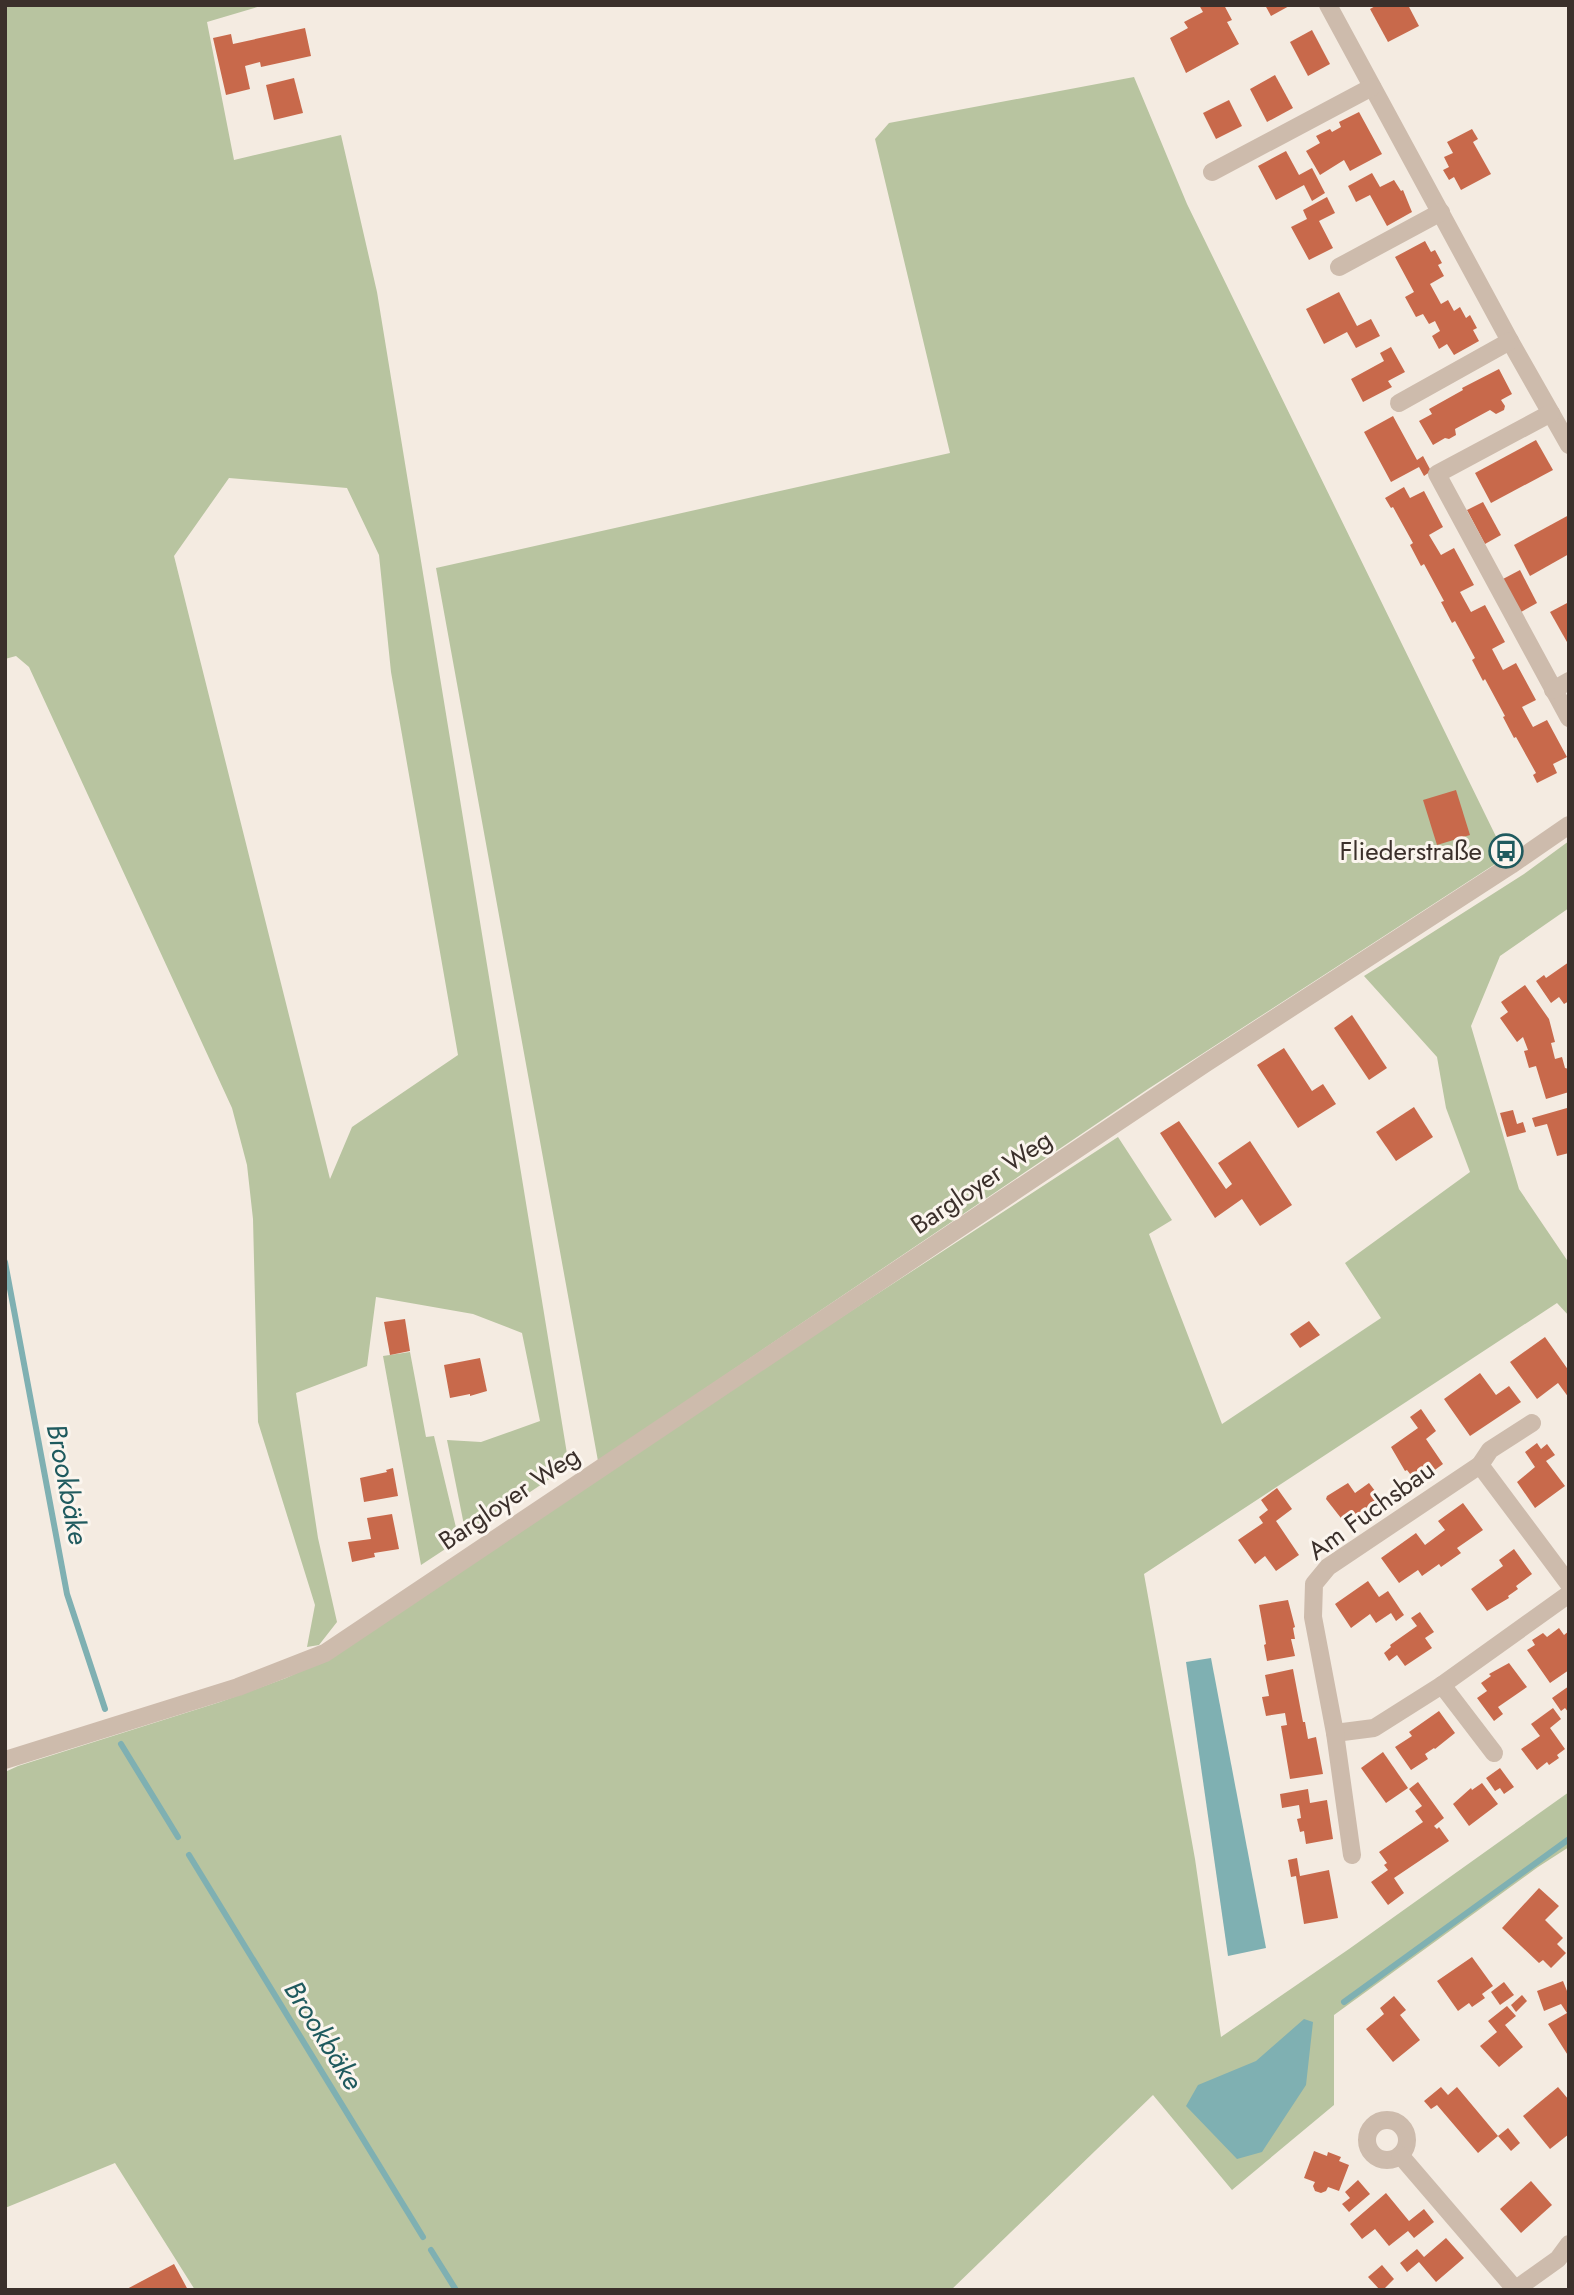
<svg xmlns="http://www.w3.org/2000/svg" width="1574" height="2295" font-family="Jost,sans-serif">
  <rect width="100%" height="100%" fill="#f4ebe1"/>
  <g fill="#b8c4a0" fill-rule="evenodd">
    <path d="M 5,5 L 264,5 L 207,22 L 234,160 L 341,135 L 377,292 L 569,1466 L 466,1535 L 447,1440 L 481,1442 L 540,1421 L 522,1333 L 473,1314 L 376,1297 L 367,1366 L 296,1393 L 318,1538 L 337,1622 L 319,1645 L 307,1647 L 315,1605 L 258,1422 L 253,1219 L 247,1165 L 232,1108 L 29,667 L 16,656 L 5,659 ZM 229,478 L 347,488 L 379,555 L 391,672 L 458,1055 L 352,1127 L 330,1179 L 174,556 Z"/>
    <path d="M 1134,77 L 1187,204 L 1506,857 L 1148,1089 L 598,1461 L 436,568 L 950,453 L 875,139 L 889,123 Z"/>
    <path d="M 1569,841 L 1569,908 L 1500,956 L 1471,1026 L 1519,1189 L 1569,1263 L 1569,1316 L 1557,1303 L 1144,1574 L 1195,1859 L 1221,2037 L 1349,1949 L 1569,1792 L 1569,1847 L 1538,1867 L 1334,2015 L 1334,2105 L 1232,2190 L 1153,2095 L 951,2290 L 195,2290 L 115,2163 L 5,2208 L 5,1772 L 18,1766 L 220,1702 L 286,1678 L 338,1654 L 590,1481 L 1118,1137 L 1172,1220 L 1149,1234 L 1222,1424 L 1381,1318 L 1345,1263 L 1470,1172 L 1446,1108 L 1437,1057 L 1364,976 L 1524,874 Z"/>
    <path d="M 410,1352 L 426,1437 L 434,1436 L 459,1540 L 421,1565 L 383,1356 Z"/>
  </g>
  <g fill="#7fb0b2">
    <path d="M 1211,1658 L 1266,1948 L 1228,1956 L 1186,1662 Z"/>
    <path d="M 1304,2019 L 1313,2022 L 1306,2085 L 1262,2152 L 1237,2159 L 1186,2106 L 1198,2085 L 1256,2061 Z"/>
  </g>
  <g fill="none" stroke-linecap="round" stroke-linejoin="round">
    <g stroke="#7fb0b2" stroke-width="6">
      <path d="M 5,1262 L 67,1594 L 105,1709"/>
      <path d="M 121,1744 L 178,1837"/>
      <path d="M 189,1855 L 423,2237"/>
      <path d="M 1344,2002 L 1569,1839"/>
      <path d="M 431,2250 L 456,2290"/>
    </g>
  </g>
  <g fill="#c8694b">
    <path d="M 1199,5 L 1224,5 L 1232,20 L 1227,22 L 1239,44 L 1186,73 L 1170,38 L 1188,28 L 1184,22 L 1203,12 Z"/>
    <path d="M 1265,5 L 1291,5 L 1271,16 Z"/>
    <path d="M 1377,5 L 1408,5 L 1419,26 L 1388,42 L 1370,9 Z"/>
    <path d="M 305,28 L 311,56 L 261,67 L 260,62 L 245,66 L 250,89 L 226,95 L 213,38 L 231,34 L 233,44 Z"/>
    <path d="M 1312,30 L 1330,64 L 1308,76 L 1290,42 Z"/>
    <path d="M 1275,75 L 1293,108 L 1267,122 L 1250,89 Z"/>
    <path d="M 294,78 L 303,113 L 274,120 L 266,85 Z"/>
    <path d="M 1229,100 L 1242,126 L 1216,139 L 1203,113 Z"/>
    <path d="M 1359,112 L 1382,154 L 1350,171 L 1344,160 L 1320,175 L 1306,151 L 1320,143 L 1316,136 L 1330,129 L 1332,132 L 1341,127 L 1339,122 Z"/>
    <path d="M 1472,129 L 1478,139 L 1473,142 L 1491,174 L 1461,190 L 1454,177 L 1449,180 L 1443,170 L 1449,167 L 1444,157 L 1453,153 L 1447,142 Z"/>
    <path d="M 1286,151 L 1299,175 L 1312,168 L 1325,193 L 1312,201 L 1304,185 L 1276,200 L 1258,166 Z"/>
    <path d="M 1372,173 L 1380,187 L 1394,180 L 1401,191 L 1403,190 L 1412,212 L 1387,226 L 1370,195 L 1356,202 L 1348,186 Z"/>
    <path d="M 1327,197 L 1335,213 L 1319,221 L 1333,248 L 1309,260 L 1291,227 L 1307,219 L 1303,210 Z"/>
    <path d="M 1425,241 L 1431,252 L 1435,250 L 1442,263 L 1438,265 L 1444,276 L 1430,284 L 1441,304 L 1448,300 L 1454,311 L 1460,307 L 1466,318 L 1470,315 L 1477,328 L 1473,330 L 1479,341 L 1454,355 L 1447,344 L 1439,349 L 1432,336 L 1440,331 L 1435,321 L 1429,324 L 1423,314 L 1416,317 L 1405,297 L 1414,292 L 1395,257 Z"/>
    <path d="M 1339,292 L 1357,326 L 1371,319 L 1380,336 L 1356,348 L 1347,332 L 1324,344 L 1306,309 Z"/>
    <path d="M 1391,347 L 1405,372 L 1388,381 L 1392,387 L 1363,402 L 1351,379 L 1384,361 L 1380,353 Z"/>
    <path d="M 1499,369 L 1512,394 L 1501,400 L 1505,406 L 1504,410 L 1496,414 L 1490,410 L 1455,429 L 1456,435 L 1449,439 L 1445,438 L 1433,445 L 1419,421 L 1432,414 L 1429,409 L 1463,390 L 1462,388 Z"/>
    <path d="M 1393,416 L 1417,460 L 1423,456 L 1431,471 L 1424,476 L 1419,467 L 1391,482 L 1364,432 Z"/>
    <path d="M 1536,440 L 1553,470 L 1491,503 L 1475,473 Z"/>
    <path d="M 1404,487 L 1410,498 L 1424,491 L 1443,527 L 1429,535 L 1441,555 L 1454,548 L 1474,585 L 1460,592 L 1471,612 L 1485,605 L 1505,642 L 1492,649 L 1503,670 L 1516,663 L 1536,700 L 1522,707 L 1533,727 L 1547,720 L 1567,757 L 1553,764 L 1557,773 L 1537,783 L 1533,775 L 1536,773 L 1516,737 L 1514,738 L 1503,717 L 1505,716 L 1485,679 L 1483,681 L 1472,660 L 1475,658 L 1455,621 L 1452,623 L 1441,602 L 1444,601 L 1424,564 L 1421,566 L 1410,545 L 1413,543 L 1393,507 L 1391,508 L 1385,498 Z"/>
    <path d="M 1483,502 L 1501,535 L 1485,544 L 1467,510 Z"/>
    <path d="M 1569,515 L 1569,554 L 1530,576 L 1514,545 Z"/>
    <path d="M 1520,570 L 1537,603 L 1521,612 L 1503,579 Z"/>
    <path d="M 1569,602 L 1569,641 L 1567,642 L 1550,612 Z"/>
    <path d="M 1456,790 L 1470,835 L 1437,845 L 1423,800 Z"/>
    <path d="M 1569,962 L 1569,1001 L 1564,1004 L 1559,997 L 1551,1003 L 1536,981 L 1544,975 L 1546,978 Z"/>
    <path d="M 1525,985 L 1549,1019 L 1555,1042 L 1551,1043 L 1555,1059 L 1562,1057 L 1565,1068 L 1569,1069 L 1569,1092 L 1546,1099 L 1536,1066 L 1529,1068 L 1524,1051 L 1528,1050 L 1523,1037 L 1517,1042 L 1500,1018 L 1508,1012 L 1501,1002 Z"/>
    <path d="M 1352,1015 L 1387,1068 L 1369,1080 L 1334,1028 Z"/>
    <path d="M 1284,1048 L 1312,1091 L 1323,1084 L 1336,1104 L 1298,1128 L 1257,1065 Z"/>
    <path d="M 1414,1107 L 1433,1137 L 1396,1161 L 1376,1132 Z"/>
    <path d="M 1567,1108 L 1569,1153 L 1557,1156 L 1547,1124 L 1535,1127 L 1532,1118 Z"/>
    <path d="M 1513,1110 L 1517,1124 L 1523,1122 L 1526,1132 L 1507,1137 L 1500,1113 Z"/>
    <path d="M 1179,1121 L 1226,1189 L 1232,1184 L 1218,1163 L 1250,1141 L 1292,1205 L 1260,1226 L 1242,1199 L 1215,1218 L 1160,1133 Z"/>
    <path d="M 405,1319 L 410,1351 L 390,1355 L 384,1322 Z"/>
    <path d="M 1309,1321 L 1320,1335 L 1300,1348 L 1290,1334 Z"/>
    <path d="M 1545,1337 L 1569,1371 L 1569,1398 L 1558,1383 L 1537,1399 L 1510,1362 Z"/>
    <path d="M 480,1358 L 487,1391 L 470,1396 L 470,1394 L 450,1398 L 444,1365 Z"/>
    <path d="M 1480,1373 L 1496,1395 L 1509,1386 L 1521,1402 L 1470,1436 L 1444,1399 Z"/>
    <path d="M 1421,1409 L 1436,1431 L 1426,1439 L 1443,1464 L 1417,1483 L 1407,1470 L 1405,1471 L 1391,1447 L 1418,1428 L 1410,1417 Z"/>
    <path d="M 1537,1443 L 1541,1449 L 1547,1444 L 1555,1455 L 1546,1461 L 1565,1486 L 1535,1508 L 1517,1482 L 1535,1467 L 1525,1452 Z"/>
    <path d="M 393,1468 L 398,1496 L 364,1502 L 360,1478 L 387,1472 L 386,1470 Z"/>
    <path d="M 1348,1483 L 1355,1493 L 1369,1483 L 1382,1500 L 1348,1527 L 1326,1499 L 1327,1496 Z"/>
    <path d="M 1277,1488 L 1292,1509 L 1276,1521 L 1299,1555 L 1276,1571 L 1265,1556 L 1255,1564 L 1238,1540 L 1263,1523 L 1259,1517 L 1268,1510 L 1261,1500 Z"/>
    <path d="M 1463,1503 L 1483,1530 L 1457,1548 L 1461,1553 L 1441,1567 L 1439,1564 L 1422,1576 L 1418,1570 L 1399,1583 L 1381,1558 L 1416,1533 L 1425,1545 L 1445,1530 L 1438,1521 Z"/>
    <path d="M 392,1514 L 399,1549 L 374,1553 L 375,1557 L 352,1562 L 348,1542 L 371,1539 L 367,1518 Z"/>
    <path d="M 1514,1549 L 1532,1574 L 1516,1586 L 1518,1589 L 1508,1596 L 1509,1598 L 1487,1611 L 1471,1589 L 1503,1566 L 1499,1560 Z"/>
    <path d="M 1368,1581 L 1379,1597 L 1388,1591 L 1404,1615 L 1396,1621 L 1391,1613 L 1376,1623 L 1370,1614 L 1351,1628 L 1335,1604 Z"/>
    <path d="M 1288,1600 L 1295,1627 L 1293,1628 L 1295,1639 L 1291,1639 L 1295,1656 L 1267,1661 L 1264,1645 L 1266,1644 L 1259,1605 Z"/>
    <path d="M 1420,1612 L 1434,1632 L 1425,1638 L 1432,1648 L 1405,1666 L 1397,1655 L 1389,1661 L 1384,1653 L 1391,1647 L 1390,1645 L 1417,1626 L 1411,1618 Z"/>
    <path d="M 1559,1628 L 1564,1635 L 1569,1631 L 1569,1670 L 1550,1683 L 1527,1650 L 1535,1645 L 1532,1640 L 1543,1633 L 1547,1637 Z"/>
    <path d="M 1509,1663 L 1527,1687 L 1498,1707 L 1503,1714 L 1494,1721 L 1477,1698 L 1487,1691 L 1481,1683 L 1491,1676 L 1489,1674 Z"/>
    <path d="M 1293,1669 L 1303,1722 L 1305,1722 L 1308,1739 L 1316,1737 L 1323,1774 L 1290,1779 L 1281,1726 L 1287,1725 L 1285,1713 L 1266,1716 L 1262,1697 L 1269,1696 L 1265,1675 Z"/>
    <path d="M 1569,1686 L 1569,1713 L 1565,1708 L 1561,1711 L 1552,1698 Z"/>
    <path d="M 1553,1708 L 1561,1719 L 1550,1728 L 1565,1749 L 1557,1755 L 1559,1758 L 1549,1765 L 1547,1762 L 1537,1770 L 1521,1749 L 1540,1736 L 1531,1724 Z"/>
    <path d="M 1439,1711 L 1455,1733 L 1435,1749 L 1434,1748 L 1425,1754 L 1428,1759 L 1411,1770 L 1395,1747 L 1412,1736 L 1409,1732 Z"/>
    <path d="M 1383,1752 L 1408,1788 L 1386,1803 L 1361,1768 Z"/>
    <path d="M 1500,1768 L 1514,1787 L 1504,1794 L 1500,1788 L 1495,1791 L 1486,1778 Z"/>
    <path d="M 1418,1782 L 1444,1818 L 1434,1826 L 1437,1829 L 1439,1827 L 1449,1841 L 1394,1878 L 1404,1893 L 1388,1905 L 1371,1882 L 1388,1870 L 1384,1865 L 1387,1863 L 1379,1852 L 1423,1822 L 1415,1811 L 1422,1806 L 1409,1789 Z"/>
    <path d="M 1482,1783 L 1498,1804 L 1469,1826 L 1453,1804 L 1471,1788 L 1472,1790 Z"/>
    <path d="M 1308,1789 L 1310,1803 L 1327,1800 L 1333,1839 L 1306,1844 L 1304,1831 L 1300,1832 L 1297,1819 L 1301,1818 L 1299,1805 L 1282,1808 L 1280,1794 Z"/>
    <path d="M 1297,1858 L 1300,1876 L 1329,1870 L 1338,1918 L 1304,1924 L 1296,1876 L 1291,1877 L 1288,1860 Z"/>
    <path d="M 1539,1888 L 1559,1906 L 1545,1920 L 1563,1938 L 1557,1944 L 1566,1953 L 1551,1968 L 1543,1960 L 1539,1963 L 1502,1928 Z"/>
    <path d="M 1472,1957 L 1493,1986 L 1482,1994 L 1485,1998 L 1472,2007 L 1469,2003 L 1458,2011 L 1437,1981 Z"/>
    <path d="M 1563,1981 L 1569,1996 L 1569,2057 L 1548,2024 L 1567,2013 L 1561,2004 L 1544,2011 L 1537,1991 Z"/>
    <path d="M 1504,1982 L 1514,1995 L 1500,2005 L 1491,1992 Z"/>
    <path d="M 1522,1995 L 1527,2001 L 1516,2012 L 1511,2005 Z"/>
    <path d="M 1394,1996 L 1406,2010 L 1400,2015 L 1420,2040 L 1393,2062 L 1366,2029 L 1384,2014 L 1380,2008 Z"/>
    <path d="M 1507,2006 L 1516,2016 L 1505,2025 L 1523,2047 L 1499,2067 L 1480,2046 L 1497,2032 L 1488,2021 Z"/>
    <path d="M 1441,2087 L 1448,2095 L 1457,2087 L 1498,2136 L 1478,2153 L 1437,2105 L 1431,2109 L 1424,2101 Z"/>
    <path d="M 1558,2087 L 1569,2100 L 1569,2134 L 1550,2149 L 1523,2116 Z"/>
    <path d="M 1508,2128 L 1520,2143 L 1511,2151 L 1498,2136 Z"/>
    <path d="M 1314,2151 L 1327,2156 L 1328,2152 L 1341,2157 L 1339,2161 L 1349,2165 L 1339,2191 L 1328,2187 L 1326,2191 L 1321,2193 L 1315,2191 L 1313,2186 L 1315,2182 L 1304,2178 Z"/>
    <path d="M 1358,2180 L 1370,2194 L 1349,2212 L 1342,2204 L 1350,2198 L 1345,2192 Z"/>
    <path d="M 1531,2181 L 1552,2205 L 1521,2233 L 1500,2209 Z"/>
    <path d="M 1386,2193 L 1409,2221 L 1424,2209 L 1434,2222 L 1414,2238 L 1408,2231 L 1389,2246 L 1375,2229 L 1362,2239 L 1350,2224 Z"/>
    <path d="M 1446,2238 L 1464,2258 L 1436,2282 L 1419,2262 L 1407,2272 L 1400,2263 L 1417,2249 L 1424,2257 Z"/>
    <path d="M 174,2264 L 188,2290 L 125,2290 Z"/>
    <path d="M 1382,2265 L 1394,2279 L 1383,2290 L 1380,2290 L 1368,2277 Z"/>
  </g>
  <g fill="none" stroke-linecap="round" stroke-linejoin="round">
    <g stroke="#cdbbac" stroke-width="18">
      <path d="M 1328,5 L 1510,341 L 1569,445"/>
      <path d="M 1212,172 L 1372,87"/>
      <path d="M 1339,267 L 1441,212"/>
      <path d="M 1399,403 L 1510,341"/>
      <path d="M 1551,413 L 1437,474 L 1569,718"/>
      <path d="M 1553,690 L 1569,681"/>
      <path d="M 1480,1465 L 1490,1450 L 1532,1423"/>
      <path d="M 1442,1685 L 1494,1753"/>
      <path d="M 1335,1733 L 1374,1728 L 1442,1685 L 1569,1594"/>
      <path d="M 5,1760 L 238,1687 L 325,1653 L 1206,1063 L 1511,865 L 1569,825"/>
      <path d="M 1352,1855 L 1335,1733 L 1313,1617 L 1314,1584 L 1328,1567 L 1480,1465 L 1569,1584"/>
      <circle cx="1387" cy="2140" r="20"/>
      <path d="M 1400,2155 L 1516,2290"/>
      <path d="M 1516,2289 L 1558,2259 L 1569,2244"/>
    </g>
  </g>
  <defs>
    <symbol id="bus-ring" viewBox="-11 -11 22 22"><circle r="9.5" fill="#fbf5ee" stroke="#1f5a5e" stroke-width="1.5"/><path d="M-5-6H5V4H4V6H2V4H-2V6H-4V4H-5ZM-3.5-4V0h7V-4ZM-3.5 1.2v1.5H-2V1.2ZM2 1.2v1.5H3.5V1.2Z" fill="#1f5a5e"/></symbol>
  </defs>
  <g fill-rule="evenodd">
    <use href="#bus-ring" x="1487" y="832" width="38" height="38"/>
  </g>
  <g text-anchor="middle" stroke-width="6" stroke-linejoin="round" paint-order="stroke">
    <g font-size="26" fill="#3b302b" stroke="#fbf5ee" text-anchor="end">
      <text x="1482" y="860">Fliederstraße</text>
    </g>
    <g font-size="26" fill="#3b302b" stroke="#fbf5ee">
      <text transform="translate(981 1182) rotate(-34)" y="9">Bargloyer Weg</text>
      <text transform="translate(509 1498) rotate(-34)" y="9">Bargloyer Weg</text>
      <text transform="translate(1371 1510) rotate(-36)" y="9">Am Fuchsbau</text>
    </g>
    <g font-size="28" font-style="italic" fill="#1f5a5e" stroke="#fbf5ee">
      <text transform="translate(68 1484) rotate(79)" y="10">Brookbäke</text>
      <text transform="translate(324 2035) rotate(58)" y="10">Brookbäke</text>
    </g>
  </g>
  <rect width="1574" height="2295" fill="none" stroke="#3b302b" stroke-width="14"/>
</svg>
